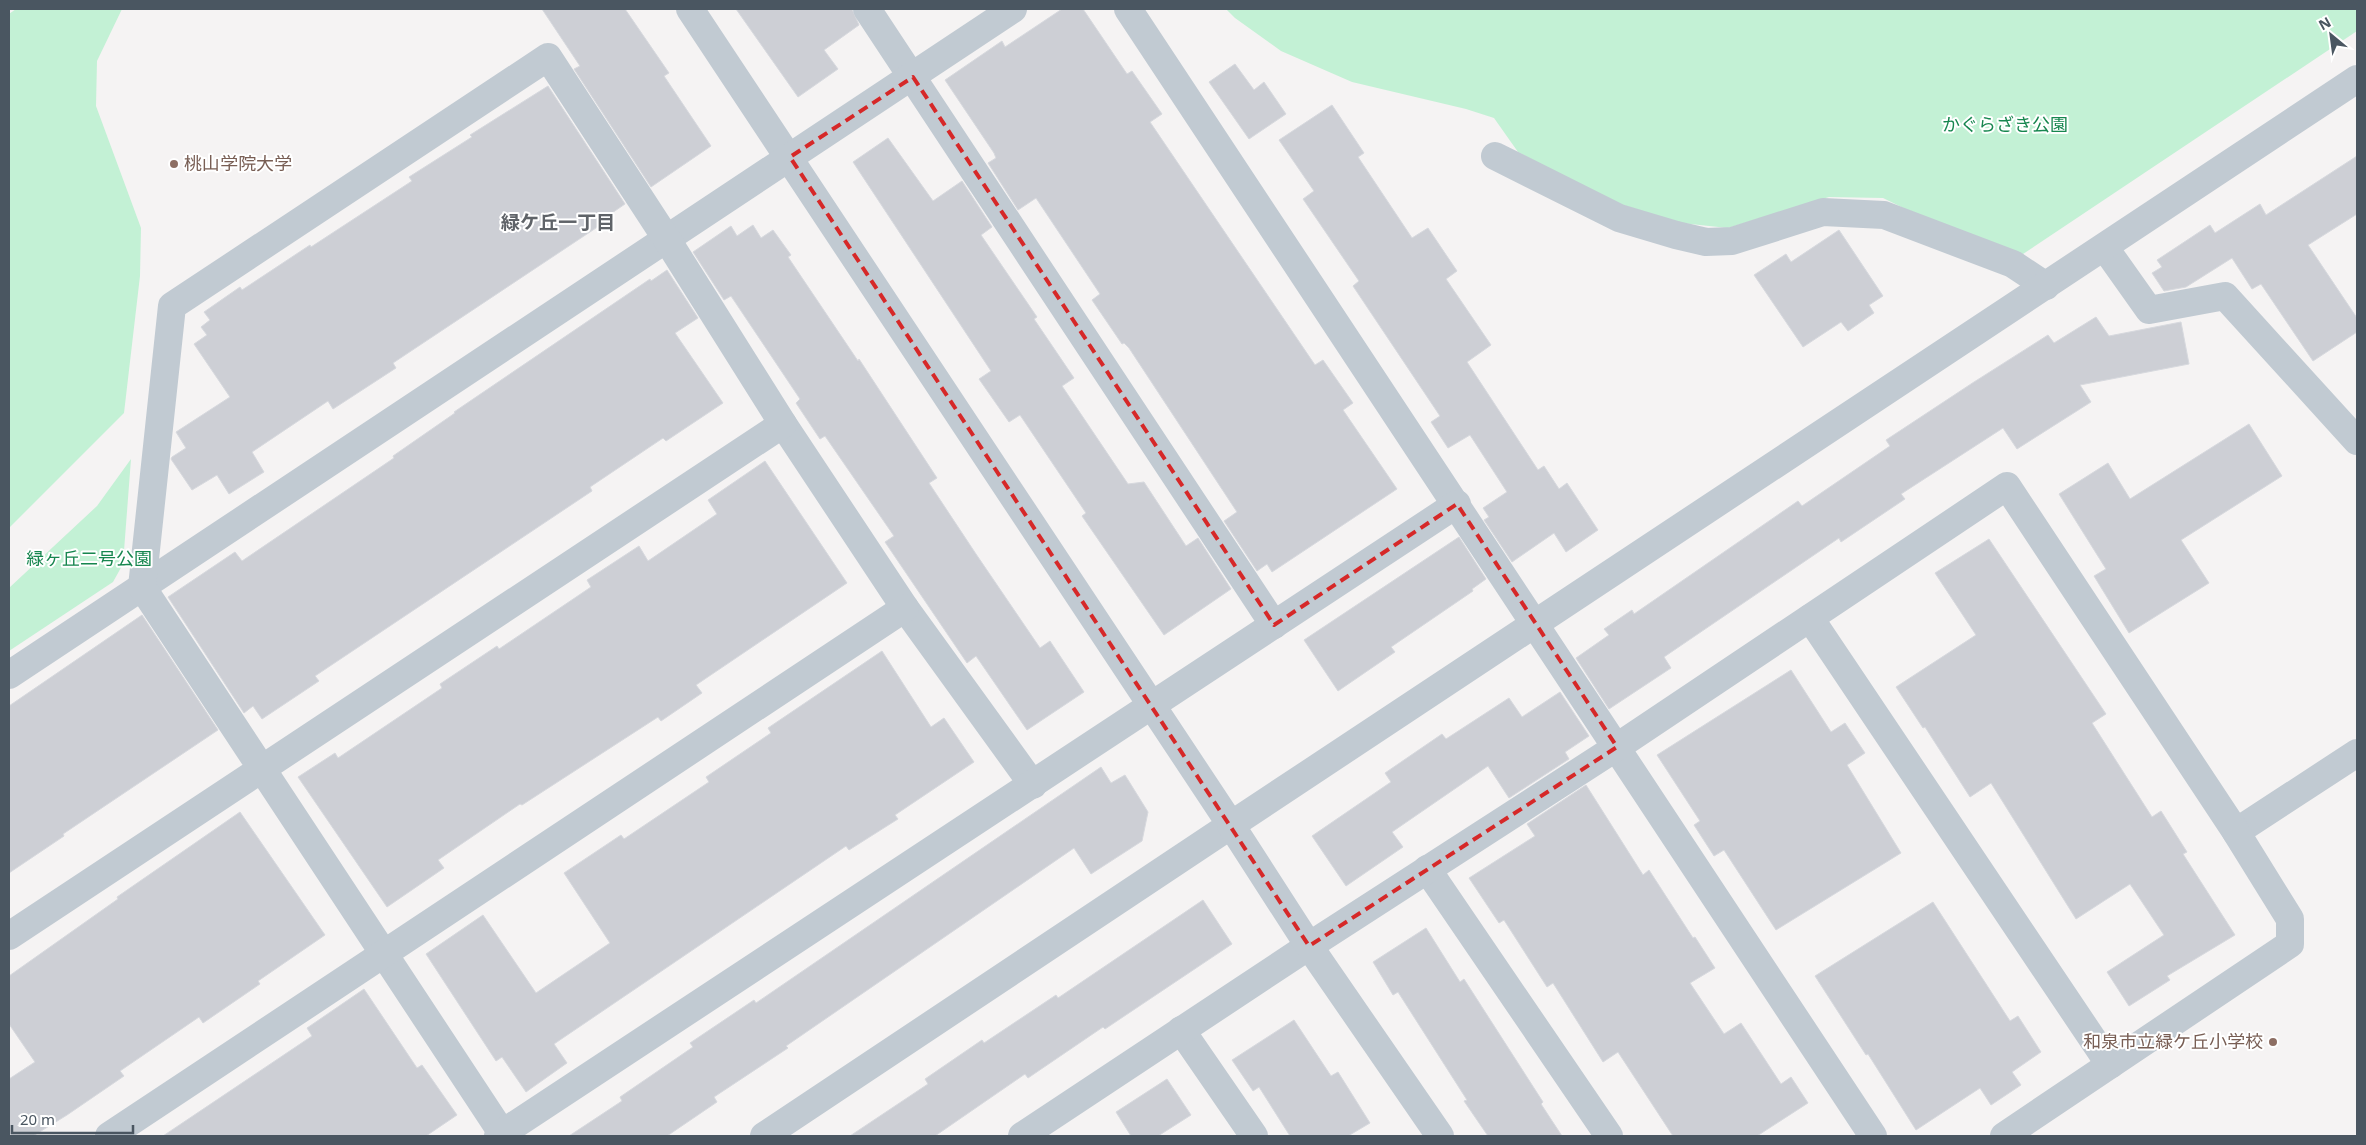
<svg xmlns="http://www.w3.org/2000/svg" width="2366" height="1145" font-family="'Noto Sans','Noto Sans JP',sans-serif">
  <rect width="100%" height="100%" fill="#f5f3f3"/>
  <g fill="#c3f1d5">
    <path d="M 16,9 L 122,9 L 97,61 L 96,106 L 141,228 L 140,276 L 124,413 L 9,528 L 9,14 Z"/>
    <path d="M 1226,9 L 2357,9 L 2357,31 L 2017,258 L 1928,220 L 1883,198 L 1829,197 L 1728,228 L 1681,223 L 1610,201 L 1518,152 L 1494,118 L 1466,109 L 1352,82 L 1281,51 L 1235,18 Z"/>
    <path d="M 131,459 L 123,564 L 113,582 L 9,651 L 9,588 L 97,506 Z"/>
  </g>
  <g fill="#cdcfd5" stroke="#d7d9de">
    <path d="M 542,9 L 625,9 L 669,73 L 664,76 L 711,146 L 651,187 L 574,69 L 580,66 Z"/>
    <path d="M 736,9 L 852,9 L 859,25 L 824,50 L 838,69 L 798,97 Z"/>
    <path d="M 1062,9 L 1083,9 L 1127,74 L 1132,71 L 1162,114 L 1150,122 L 1315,365 L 1323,360 L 1353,403 L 1343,410 L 1397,489 L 1272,572 L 1267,564 L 1257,571 L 1224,521 L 1237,512 L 1129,348 L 1124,343 L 1122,344 L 1092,300 L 1100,294 L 1036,198 L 1018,210 L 988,163 L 996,158 L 994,153 L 945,80 L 1002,41 L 1005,47 Z"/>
    <path d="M 1235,64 L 1254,90 L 1264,82 L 1286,114 L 1249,139 L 1209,82 Z"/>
    <path d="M 548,86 L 625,204 L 609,215 L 611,218 L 393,363 L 396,368 L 333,409 L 328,401 L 252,452 L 264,472 L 229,494 L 217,475 L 192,490 L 171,459 L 172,457 L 186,448 L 176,432 L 230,397 L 194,344 L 207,335 L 201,327 L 210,320 L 204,312 L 240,287 L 242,290 L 310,245 L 311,247 L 412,181 L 409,177 L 472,137 L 470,135 Z"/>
    <path d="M 1332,105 L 1364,153 L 1358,157 L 1412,238 L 1428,228 L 1457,271 L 1446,279 L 1491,345 L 1467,362 L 1538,470 L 1544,466 L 1559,489 L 1567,483 L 1598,530 L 1566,552 L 1554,533 L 1512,562 L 1484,520 L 1489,517 L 1483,508 L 1507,492 L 1470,435 L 1448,448 L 1431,422 L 1440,416 L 1353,286 L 1359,281 L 1303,199 L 1314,191 L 1279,140 Z"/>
    <path d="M 888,138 L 933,201 L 962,181 L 992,227 L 981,235 L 1037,317 L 1034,319 L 1074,378 L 1062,386 L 1128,484 L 1144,482 L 1186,546 L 1198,538 L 1231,589 L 1164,635 L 1082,516 L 1086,513 L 1020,415 L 1009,422 L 979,379 L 991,371 L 853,162 Z"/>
    <path d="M 2357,156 L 2357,214 L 2308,245 L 2357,318 L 2357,332 L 2313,361 L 2261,284 L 2252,289 L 2232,258 L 2186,287 L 2164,291 L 2152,273 L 2162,267 L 2157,260 L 2210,225 L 2215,233 L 2260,204 L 2266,215 Z"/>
    <path d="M 753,225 L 761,238 L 773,230 L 791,255 L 788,257 L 858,361 L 859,359 L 937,478 L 929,483 L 976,554 L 1040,648 L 1050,641 L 1084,692 L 1027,730 L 976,656 L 967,663 L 885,542 L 894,536 L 825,436 L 820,439 L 796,403 L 800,399 L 731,296 L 724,300 L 693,252 L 731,226 L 737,236 Z"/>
    <path d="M 1839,230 L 1883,296 L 1869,305 L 1874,313 L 1848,331 L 1841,322 L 1803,347 L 1754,275 L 1786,254 L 1791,262 Z"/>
    <path d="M 667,270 L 698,318 L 675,333 L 723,403 L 666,441 L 663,438 L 590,487 L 592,491 L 315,676 L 319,681 L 262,719 L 253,706 L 244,713 L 168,597 L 235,552 L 242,561 L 394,458 L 393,456 L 455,413 L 454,412 L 650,279 L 651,281 Z"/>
    <path d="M 2096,317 L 2109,336 L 2181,322 L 2189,364 L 2080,385 L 2091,402 L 2017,449 L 2003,428 L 1901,494 L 1905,499 L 1841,542 L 1839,538 L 1664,657 L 1671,668 L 1609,709 L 1576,658 L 1609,635 L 1604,629 L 1632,610 L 1634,614 L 1798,501 L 1802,506 L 1890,446 L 1886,440 L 1974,382 L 2048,335 L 2054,343 Z"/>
    <path d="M 2249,424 L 2282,476 L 2181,540 L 2209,583 L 2129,633 L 2094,576 L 2106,569 L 2059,494 L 2108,463 L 2130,499 Z"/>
    <path d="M 765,461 L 847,583 L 696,685 L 702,693 L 661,721 L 658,717 L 522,805 L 520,804 L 438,860 L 444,868 L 387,907 L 298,777 L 335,753 L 338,758 L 442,688 L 440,684 L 497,646 L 499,649 L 591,587 L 587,580 L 639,546 L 648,561 L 717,514 L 708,500 Z"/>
    <path d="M 1459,537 L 1486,579 L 1472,589 L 1473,591 L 1391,647 L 1395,652 L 1338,691 L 1304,640 Z"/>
    <path d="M 1989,539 L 2106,714 L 2092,723 L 2152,817 L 2161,811 L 2187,852 L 2183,854 L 2235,935 L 2167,976 L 2170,980 L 2129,1006 L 2107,972 L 2164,935 L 2130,884 L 2076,919 L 1991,783 L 1970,797 L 1925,727 L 1923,728 L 1896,687 L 1976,635 L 1935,573 Z"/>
    <path d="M 142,615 L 218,730 L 63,834 L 64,836 L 9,873 L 9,706 Z"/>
    <path d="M 882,651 L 931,727 L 944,718 L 974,762 L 895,815 L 898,819 L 849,850 L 846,846 L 554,1044 L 567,1063 L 526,1092 L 502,1057 L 496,1061 L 426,954 L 483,915 L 536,993 L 610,943 L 564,873 L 621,835 L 624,839 L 709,782 L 706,777 L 771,733 L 768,728 Z"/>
    <path d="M 1791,670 L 1831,732 L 1845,723 L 1865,753 L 1847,765 L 1901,853 L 1776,930 L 1724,850 L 1714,856 L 1694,825 L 1700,821 L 1657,755 Z"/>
    <path d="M 1560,692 L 1589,736 L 1565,752 L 1569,759 L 1509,798 L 1488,766 L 1392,832 L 1403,847 L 1346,886 L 1312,836 L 1391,782 L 1385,773 L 1442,734 L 1446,739 L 1509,698 L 1522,717 Z"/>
    <path d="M 1101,767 L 1111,783 L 1125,775 L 1148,812 L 1142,841 L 1091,874 L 1074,848 L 786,1046 L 788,1048 L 714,1097 L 717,1102 L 667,1136 L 569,1136 L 622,1101 L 620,1097 L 693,1047 L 690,1043 L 754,1000 L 756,1003 Z"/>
    <path d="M 1586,785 L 1643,875 L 1649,870 L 1693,938 L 1695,937 L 1715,968 L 1690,983 L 1724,1034 L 1741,1023 L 1781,1084 L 1791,1077 L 1808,1103 L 1757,1136 L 1673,1136 L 1618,1052 L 1603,1062 L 1553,983 L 1547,987 L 1504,920 L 1499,923 L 1469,878 L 1535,836 L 1527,824 Z"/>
    <path d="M 240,812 L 325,935 L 258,981 L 260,984 L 203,1023 L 199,1017 L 120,1071 L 124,1076 L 67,1115 L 33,1136 L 9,1136 L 9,1079 L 35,1062 L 9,1024 L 9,976 L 118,899 L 117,897 Z"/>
    <path d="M 1203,900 L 1232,944 L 1105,1029 L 1103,1027 L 1028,1078 L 1025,1074 L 935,1136 L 850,1136 L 928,1084 L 925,1079 L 982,1040 L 984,1043 L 1056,995 L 1058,998 Z"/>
    <path d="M 1933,902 L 2010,1021 L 2018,1016 L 2041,1052 L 2012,1072 L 2021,1085 L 1991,1105 L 1980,1088 L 1916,1130 L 1868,1054 L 1866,1055 L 1815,976 Z"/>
    <path d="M 1426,928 L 1460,982 L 1464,979 L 1543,1102 L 1541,1104 L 1562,1136 L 1488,1136 L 1464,1101 L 1467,1100 L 1398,992 L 1393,995 L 1373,962 Z"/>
    <path d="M 364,989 L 417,1068 L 422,1065 L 457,1115 L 426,1136 L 163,1136 L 312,1036 L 307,1028 Z"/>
    <path d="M 1294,1020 L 1331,1076 L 1338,1072 L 1370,1123 L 1348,1136 L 1290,1136 L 1259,1087 L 1253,1091 L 1232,1060 Z"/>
    <path d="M 1167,1079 L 1191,1115 L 1158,1136 L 1131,1136 L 1116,1112 Z"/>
  </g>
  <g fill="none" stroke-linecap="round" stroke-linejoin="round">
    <g stroke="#c1cad2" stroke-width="28">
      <path d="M 690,9 L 1231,825 L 764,1136"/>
      <path d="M 867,9 L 1274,625"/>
      <path d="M 1128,9 L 1873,1136"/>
      <path d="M 1495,156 L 1619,218 L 1676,235 L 1706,242 L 1732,241 L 1823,212 L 1884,215 L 2013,264 L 2046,286"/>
      <path d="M 2105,248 L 2149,310 L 2225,296 L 2357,441"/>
      <path d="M 783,424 L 905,608 L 1033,785"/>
      <path d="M 1810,618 L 2110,1065"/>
      <path d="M 9,675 L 1013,9"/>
      <path d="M 2236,832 L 2357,753"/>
      <path d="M 1427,869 L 1609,1136"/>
      <path d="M 9,936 L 783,424 L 666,238 L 548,57 L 172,306 L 142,587 L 504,1136"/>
      <path d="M 1181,1030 L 1254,1136"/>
      <path d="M 109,1136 L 905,608"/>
      <path d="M 498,1136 L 1457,504"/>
      <path d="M 1022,1136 L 1309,946 L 1617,747 L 2007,486 L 2236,832 L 2290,919 L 2290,944 L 2004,1136"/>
      <path d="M 1440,1136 L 1309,946 L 1231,825 L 2357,79"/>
    </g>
  </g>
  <path fill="none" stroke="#d62828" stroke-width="4" stroke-dasharray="10 6" stroke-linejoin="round" d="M 913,77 L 1274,625 L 1457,504 L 1617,747 L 1309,946 L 790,157 Z"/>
  <g fill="#8d6e63" stroke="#fff" stroke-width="2">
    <circle cx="174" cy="164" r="5"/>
    <circle cx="2273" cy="1042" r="5"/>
  </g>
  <g text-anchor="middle" stroke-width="4" stroke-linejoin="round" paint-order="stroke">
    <g font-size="18" fill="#17864f" stroke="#fff">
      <text x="2005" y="131">かぐらざき公園</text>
      <text x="89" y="565">緑ヶ丘二号公園</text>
    </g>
    <g font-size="18" fill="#785e54" stroke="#fff" text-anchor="start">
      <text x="184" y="170">桃山学院大学</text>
      <text x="2263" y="1048" text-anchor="end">和泉市立緑ケ丘小学校</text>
    </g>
    <g font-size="19" font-weight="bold" fill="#5f6368" stroke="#fff">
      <text x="558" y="229">緑ケ丘一丁目</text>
    </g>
  </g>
  <rect width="2366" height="1145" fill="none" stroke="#4a5661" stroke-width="20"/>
  <g transform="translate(2331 35) rotate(331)" stroke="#ffffff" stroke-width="4" paint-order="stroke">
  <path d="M0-4L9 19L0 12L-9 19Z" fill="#4a5661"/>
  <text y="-8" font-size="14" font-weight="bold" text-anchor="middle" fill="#4a5661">N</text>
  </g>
  <path d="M12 1125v8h121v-8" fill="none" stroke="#4a5661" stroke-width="2.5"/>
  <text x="20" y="1125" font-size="15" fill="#4a5661" stroke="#ffffff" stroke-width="4" paint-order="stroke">20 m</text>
</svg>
